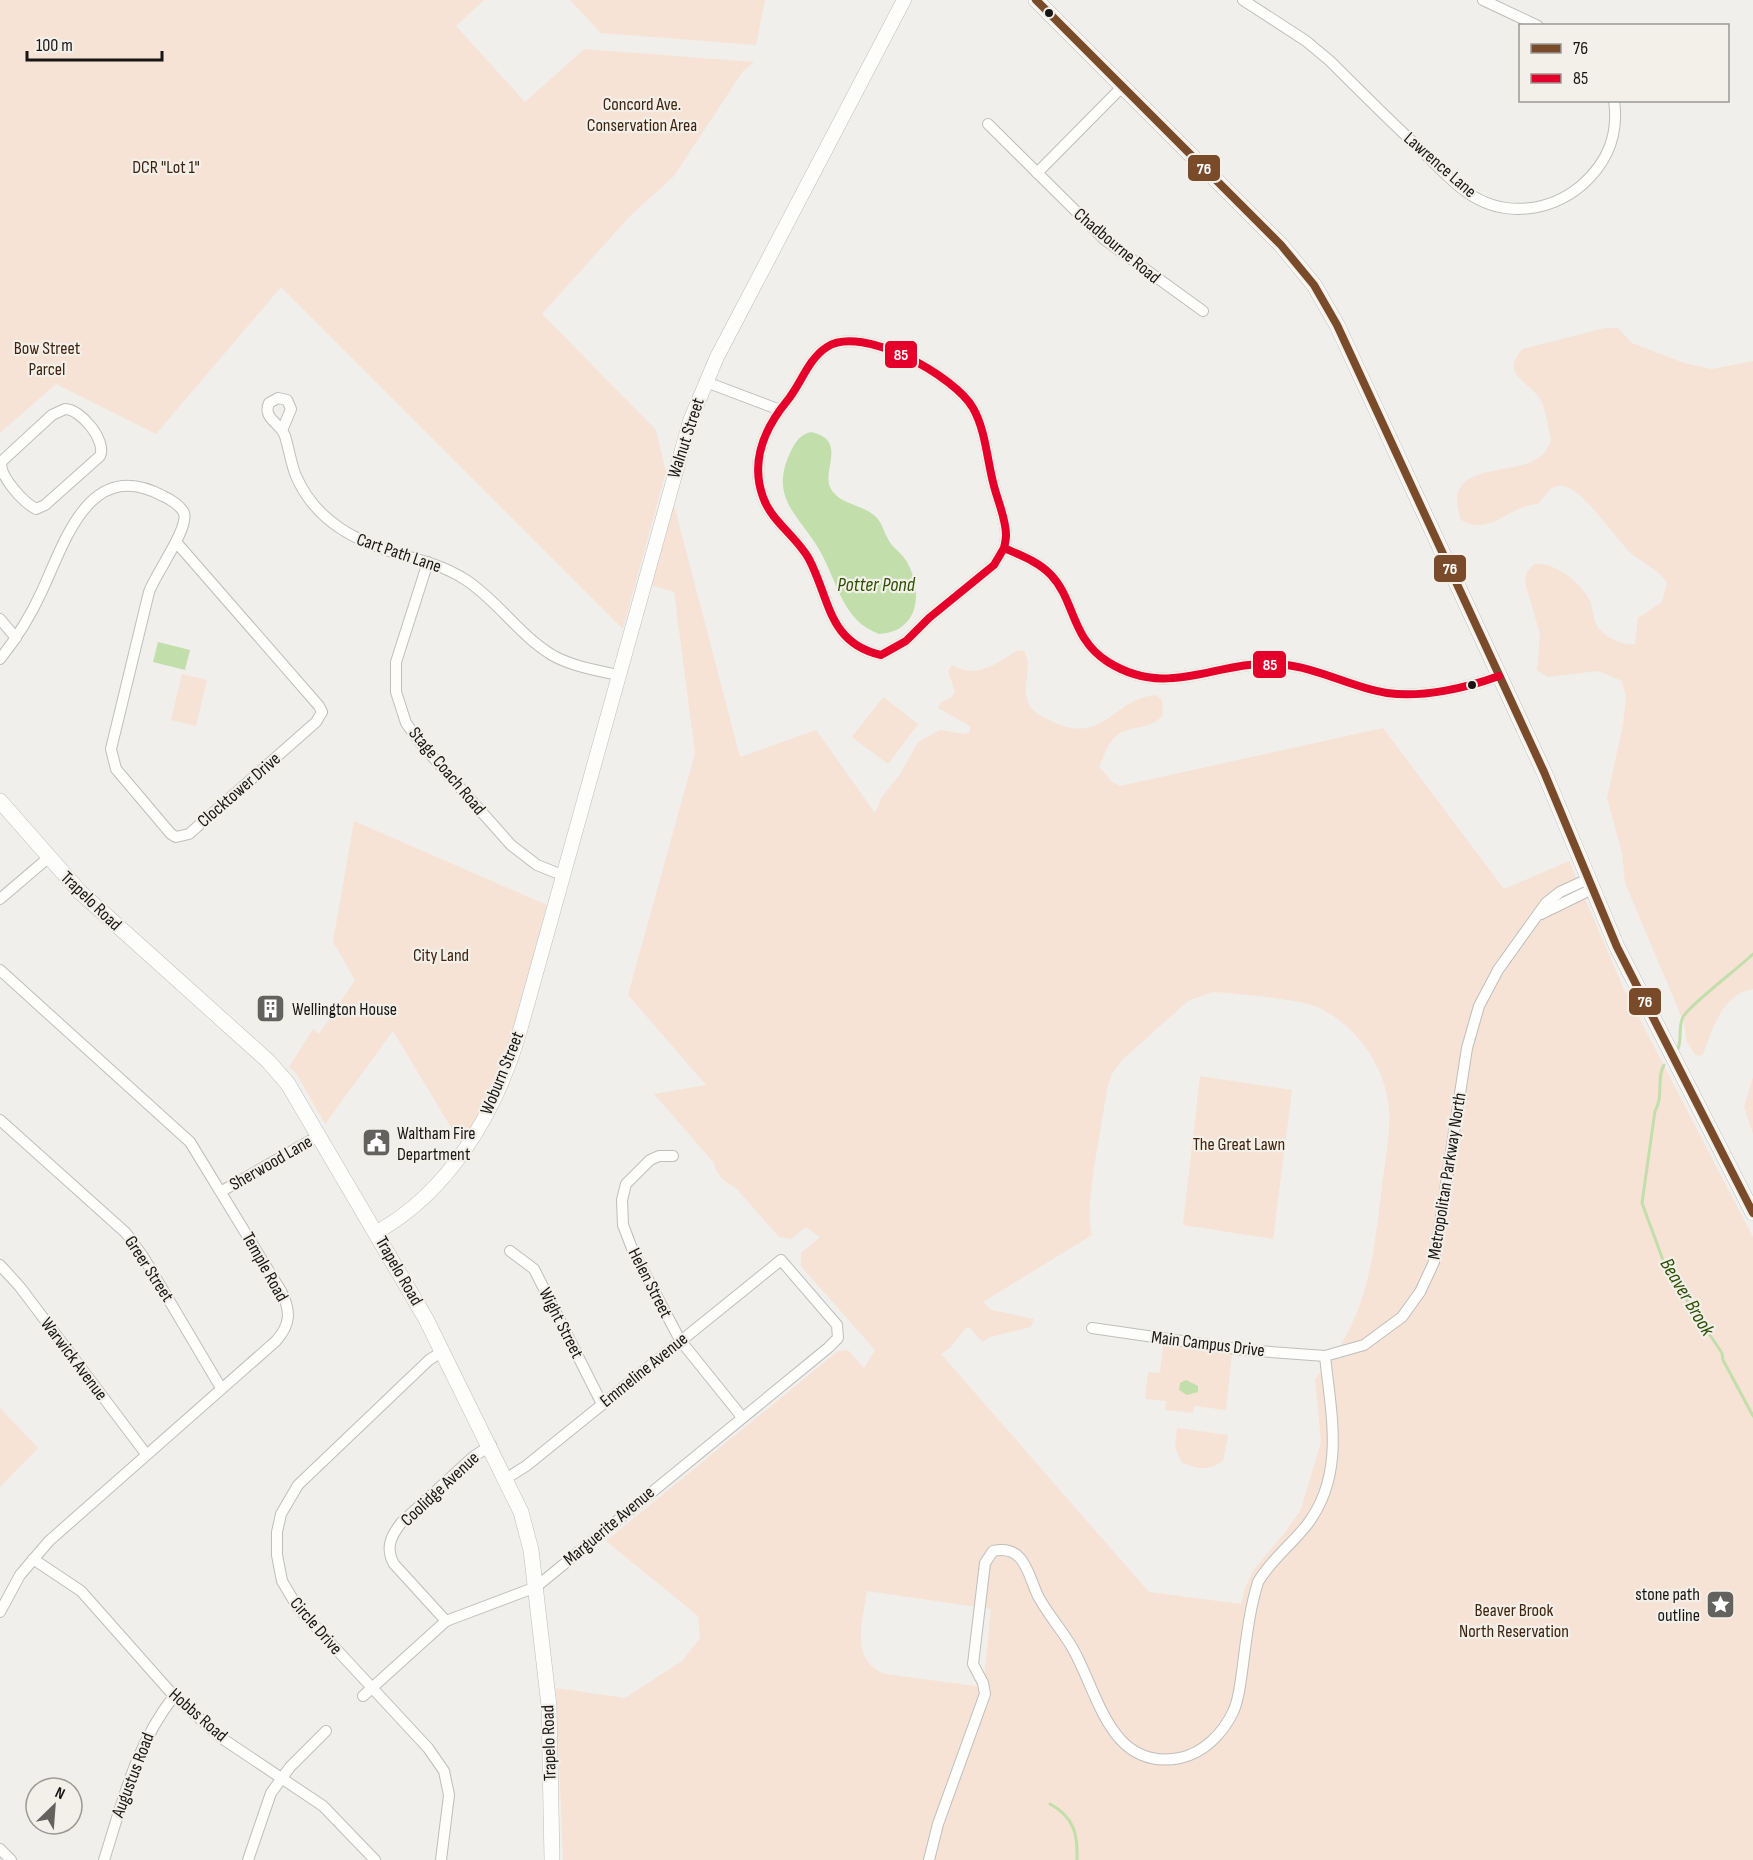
<svg xmlns="http://www.w3.org/2000/svg" width="1753" height="1860" font-family="'Sofia Sans Condensed',sans-serif">
<rect width="100%" height="100%" fill="#f0efeb"/>
<g fill="#f7e3d5" fill-rule="evenodd">
<path d="M0,0H484L456,26L525,102L584,49L754,62L743,71L674,176L629,217L542,314L656,430L666,472L623,629L281,287L156,434L56,384L0,433Z"/>
<path d="M570,0H765L756,45L601,33Z"/>
<path d="M1605,328H1618L1632,343L1684,363L1712,369L1753,361V989C1722,994 1713,1028 1703,1054L1700,1056L1695,1055L1687,1042L1684,1023L1625,883L1622,853L1607,798L1623,724L1626,697L1622,681L1598,671L1547,677L1537,670L1540,634L1525,582L1527,572L1534,564C1554,561 1582,583 1590,601C1593,608 1593,617 1596,624C1601,635 1623,647 1635,644L1638,618L1662,602L1667,583C1658,569 1644,564 1632,554C1614,538 1584,489 1563,486C1550,484 1546,496 1538,504C1506,506 1492,537 1461,520C1440,459 1512,478 1540,457C1545,453 1548,447 1551,441C1548,428 1547,411 1540,399C1528,380 1500,376 1522,349Z"/>
<path d="M673,501L740,757L816,730L875,813L882,797L900,774L918,742L940,730L965,734L970,732V726L938,708L941,702L951,698L955,692L948,671L952,665C977,680 997,663 1018,650L1024,651C1034,669 1020,687 1029,704C1033,713 1043,717 1051,721C1105,747 1113,698 1156,695L1162,700L1163,715C1150,731 1131,724 1116,736C1108,743 1104,756 1099,766L1111,781L1120,786L1383,728L1504,889L1569,861L1623,987L1753,1237V1860H563L556,1688L625,1698L682,1661L700,1638L698,1616L606,1541L838,1351L848,1350L864,1368L875,1350L801,1266V1253L820,1237L806,1227L791,1239L779,1237L735,1187C726,1184 715,1173 714,1163L654,1094L706,1085L628,995L695,753L674,592L651,585ZM1212,992C1233,993 1297,999 1315,1006C1355,1023 1385,1065 1389,1108C1391,1136 1384,1167 1381,1194C1375,1246 1369,1298 1342,1343C1335,1356 1324,1367 1315,1379L1321,1442L1301,1509L1284,1534L1254,1569L1245,1588L1241,1604L1149,1592L941,1354L950,1348L966,1328H970L982,1342L990,1337L1031,1327L1034,1319L992,1310L983,1302L1092,1235C1083,1211 1103,1120 1107,1089L1112,1074L1123,1059L1188,1001ZM867,1591L991,1609L983,1687L885,1674C849,1659 863,1621 867,1591Z"/>
<path d="M182,674L207,680L196,726L171,720Z"/>
<path d="M883,697L918,724L888,764L852,737Z"/>
<path d="M354,821L547,905C524,991 509,1066 461,1144L393,1031L325,1124L296,1073L289,1067L313,1029L319,1034L355,980L333,942Z"/>
<path d="M1200,1076L1292,1090L1273,1239L1183,1225Z"/>
<path d="M1753,1077V1134L1744,1107Z"/>
<path d="M1163,1345L1232,1353L1226,1410L1194,1406L1193,1413L1165,1410L1166,1401L1145,1399L1148,1372L1160,1373Z"/>
<path d="M0,1408L38,1448L0,1487Z"/>
<path d="M1177,1428L1228,1435L1223,1461C1208,1471 1199,1469 1182,1463L1175,1448Z"/>
</g>
<g fill="#c1deab">
<path d="M811,432C851,441 817,474 833,492C843,505 864,505 876,517C882,523 883,530 887,537C891,547 901,552 907,562C923,591 920,632 879,634C842,620 838,583 820,551C799,514 767,498 792,449C796,441 801,434 811,432Z"/>
<path d="M158,642L190,650L185,670L153,662Z"/>
<path d="M1186,1380L1198,1386V1392L1187,1395L1179,1390L1180,1383Z"/>
</g>
<g fill="none" stroke-linecap="round" stroke-linejoin="round">
<g stroke="#c1deab" stroke-width="3">
<path d="M1678,1049C1682,1039 1678,1026 1683,1017C1688,1006 1740,967 1753,954"/>
<path d="M1664,1065C1656,1078 1664,1096 1655,1111L1642,1203L1667,1271L1722,1353L1723,1360L1753,1416"/>
<path d="M1050,1804C1074,1817 1078,1834 1077,1860"/>
</g>
<defs>
<g id="minor">
<path d="M1243,0L1306,41L1330,61C1359,90 1388,119 1418,147C1434,162 1450,181 1468,193C1504,218 1550,212 1582,185C1608,162 1619,135 1614,100"/>
<path d="M1483,0L1538,26"/>
<path d="M988,124L1105,240L1203,311"/>
<path d="M1037,173L1122,87"/>
<path d="M706,382L780,410"/>
<path d="M65,409C81,409 107,441 100,456L45,505L36,509C23,502 0,477 1,462L52,415Z"/>
<path d="M283,428L291,409L287,400L278,398L269,403C262,419 281,423 285,436C289,449 291,464 296,476C316,522 357,542 402,555C425,561 446,567 466,580C498,601 519,635 552,655C571,666 596,670 618,675"/>
<path d="M1004,548C1005,544 1006,539 1006,535C1006,519 998,502 994,486C987,461 986,431 973,408C955,376 862,324 827,347C808,359 801,384 787,401C764,429 750,461 763,497C771,521 797,537 809,559C830,599 828,643 881,655L906,641L929,618L994,565L1004,548C1020,555 1039,562 1051,575C1075,600 1071,639 1108,662C1169,700 1215,660 1277,664C1319,667 1349,687 1387,693C1423,698 1466,688 1499,676"/>
<path d="M428,562L396,662V692L406,723L423,746L511,845L537,865L562,875"/>
<path d="M0,619L16,638"/>
<path d="M0,659C16,639 30,617 41,593C65,542 89,456 163,496C170,499 181,506 184,513C189,529 155,574 149,592L111,749L116,769L171,834L176,837L189,834L316,722L322,712L319,706L176,542"/>
<path d="M0,899L48,858"/>
<path d="M1541,914L1592,889"/>
<path d="M0,970L190,1142L281,1291C291,1311 291,1324 276,1341L49,1541L20,1575L0,1612"/>
<path d="M0,1120L126,1233L144,1258L221,1388"/>
<path d="M673,1156H659L650,1160L626,1184L622,1200L623,1225L633,1251L680,1340L742,1417"/>
<path d="M222,1191L320,1135"/>
<path d="M510,1251L534,1269L602,1404"/>
<path d="M0,1265L20,1287L146,1454"/>
<path d="M1092,1328L1244,1350L1325,1356L1364,1345L1402,1317L1420,1292L1434,1262L1467,1048L1479,1006L1498,970L1546,903L1560,892L1588,879"/>
<path d="M33,1559L81,1591L174,1696L223,1739L323,1806L375,1860"/>
<path d="M446,1621L394,1564C385,1548 391,1536 401,1523L473,1457L491,1445"/>
<path d="M363,1696L446,1621L536,1587L828,1348L838,1338L837,1325L781,1260L526,1466L507,1478"/>
<path d="M0,1849L11,1860"/>
<path d="M104,1860C123,1801 135,1746 174,1696"/>
<path d="M248,1860L271,1793L290,1767L326,1731"/>
<path d="M441,1860L449,1795L444,1771L428,1748L298,1608L282,1581L277,1555V1532L281,1514L298,1485L429,1360L443,1351"/>
<path d="M929,1860L938,1824L985,1694L983,1683L973,1664L985,1563L993,1551C1025,1544 1028,1575 1038,1596C1048,1615 1063,1631 1073,1649C1099,1695 1110,1771 1180,1758C1204,1753 1223,1733 1233,1712C1239,1700 1240,1685 1242,1672C1246,1642 1249,1611 1258,1582C1270,1561 1290,1546 1306,1526C1346,1475 1331,1415 1325,1356"/>
</g>
<path id="tertiary" d="M377,1232C450,1191 496,1112 519,1034L690,421L717,357L904,0"/>
<g id="secondary">
<path d="M1036,0L1281,245L1314,285L1337,325L1544,772L1617,947L1753,1213"/>
<path d="M0,801L80,892L268,1061L288,1084L426,1319L521,1512L531,1550L549,1706L552,1860"/>
</g>
</defs>
<use href="#minor" stroke="#bebebb" stroke-width="12"/>
<use href="#tertiary" stroke="#bebebb" stroke-width="15"/>
<use href="#secondary" stroke="#bebebb" stroke-width="16"/>
<use href="#minor" stroke="#fdfdfc" stroke-width="10"/>
<use href="#tertiary" stroke="#fdfdfc" stroke-width="14"/>
<use href="#secondary" stroke="#fdfdfc" stroke-width="15"/>
<defs>
<path id="bus-1" d="M1036,0L1281,245L1314,285L1337,325L1544,772L1617,947L1753,1213"/>
<path id="bus-2" d="M1004,548C1005,544 1006,539 1006,535C1006,519 998,502 994,486C987,461 986,431 973,408C955,376 862,324 827,347C808,359 801,384 787,401C764,429 750,461 763,497C771,521 797,537 809,559C830,599 828,643 881,655L906,641L929,618L994,565L1004,548C1020,555 1039,562 1051,575C1075,600 1071,639 1108,662C1169,700 1215,660 1277,664C1319,667 1349,687 1387,693C1423,698 1466,688 1499,676"/>
</defs>
<use href="#bus-1" stroke="#f2f0e9" stroke-width="12"/>
<use href="#bus-2" stroke="#f2f0e9" stroke-width="12"/>
<use href="#bus-1" stroke="#7a4b2a" stroke-width="8"/>
<use href="#bus-2" stroke="#e4002b" stroke-width="8"/>
</g>
<defs>
<symbol id="building-square" viewBox="-11 -11 22 22"><rect x="-9" y="-9" width="18" height="18" rx="4" fill="#63625f" stroke="#f2f0e9"/><path d="M-4-6H4V6H1V3H-1V6H-4ZM-2.5-4.3h1.7v1.8h-1.7ZM.8-4.3h1.7v1.8H.8ZM-2.5-1h1.7V.8h-1.7ZM.8-1h1.7V.8H.8Z" fill="#fff"/></symbol>
<symbol id="civic-square" viewBox="-11 -11 22 22"><rect x="-9" y="-9" width="18" height="18" rx="4" fill="#63625f" stroke="#f2f0e9"/><path d="M-.6-6.5H3V-4.5H.6V-3L4-1V1h2V6H-6V1h2V-1L-.6-3ZM-1.2 2.5V6h2.4V2.5Z" fill="#fff"/></symbol>
<symbol id="sight-square" viewBox="-11 -11 22 22"><rect x="-9" y="-9" width="18" height="18" rx="4" fill="#63625f" stroke="#f2f0e9"/><path d="M0-6L1.8-2.2L6-1.7L2.9 1.2L3.7 5.4L0 3.3L-3.7 5.4L-2.9 1.2L-6-1.7L-1.8-2.2Z" fill="#fff"/></symbol>
</defs>
<g fill-rule="evenodd">
<use href="#building-square" x="254" y="992" width="33" height="33"/>
<use href="#civic-square" x="360" y="1126" width="33" height="33"/>
<use href="#sight-square" x="1704" y="1588" width="33" height="33"/>
</g>
<g fill="#171614" stroke="#f2f0e9" stroke-width="2">
<circle cx="1049" cy="13" r="5"/>
<circle cx="1472" cy="685" r="5"/>
</g>
<g text-anchor="middle" dominant-baseline="central" stroke-width="4.5" stroke-linejoin="round" paint-order="stroke">
<g font-size="18" fill="#3f230f" stroke="#f2f0e9">
<text x="642" y="104">Concord Ave.<tspan x="642" dy="21">Conservation Area</tspan></text>
<text x="166" y="167">DCR "Lot 1"</text>
<text x="47" y="348">Bow Street<tspan x="47" dy="21">Parcel</tspan></text>
<text x="441" y="955">City Land</text>
<text x="1239" y="1144">The Great Lawn</text>
<text x="1514" y="1610">Beaver Brook<tspan x="1514" dy="21">North Reservation</tspan></text>
</g>
<g font-size="18" fill="#171614" stroke="#f2f0e9">
<text transform="translate(1440 165) rotate(41)">Lawrence Lane</text>
<text transform="translate(1117 246) rotate(40)">Chadbourne Road</text>
<text transform="translate(686 438) rotate(-72)">Walnut Street</text>
<text transform="translate(399 553) rotate(19)">Cart Path Lane</text>
<text transform="translate(447 771) rotate(50)">Stage Coach Road</text>
<text transform="translate(239 790) rotate(-41)">Clocktower Drive</text>
<text transform="translate(91 901) rotate(44)">Trapelo Road</text>
<text transform="translate(502 1073) rotate(-68)">Woburn Street</text>
<text transform="translate(271 1163) rotate(-30)">Sherwood Lane</text>
<text transform="translate(1447 1176) rotate(-81)">Metropolitan Parkway North</text>
<text transform="translate(265 1267) rotate(61)">Temple Road</text>
<text transform="translate(149 1269) rotate(57)">Greer Street</text>
<text transform="translate(399 1271) rotate(60)">Trapelo Road</text>
<text transform="translate(650 1283) rotate(63)">Helen Street</text>
<text transform="translate(561 1323) rotate(63)">Wight Street</text>
<text transform="translate(1208 1344) rotate(7)">Main Campus Drive</text>
<text transform="translate(74 1359) rotate(53)">Warwick Avenue</text>
<text transform="translate(644 1370) rotate(-39)">Emmeline Avenue</text>
<text transform="translate(440 1489) rotate(-43)">Coolidge Avenue</text>
<text transform="translate(609 1526) rotate(-40)">Marguerite Avenue</text>
<text transform="translate(316 1626) rotate(49)">Circle Drive</text>
<text transform="translate(198 1715) rotate(41)">Hobbs Road</text>
<text transform="translate(549 1743) rotate(-92)">Trapelo Road</text>
<text transform="translate(133 1775) rotate(-69)">Augustus Road</text>
</g>
<g font-size="18" fill="#171614" stroke="#f2f0e9" text-anchor="start">
<text x="292" y="1009">Wellington House</text>
<text x="397" y="1133">Waltham Fire<tspan x="397" dy="21">Department</tspan></text>
<text x="1700" y="1594" text-anchor="end">stone path<tspan x="1700" dy="21">outline</tspan></text>
</g>
<g font-size="20" font-style="italic" fill="#2d4f03" stroke="#f2f0e9">
<text x="876" y="585">Potter Pond</text>
<text transform="translate(1687 1297) rotate(59)">Beaver Brook</text>
</g>
</g>
<g stroke="#f2f0e9" stroke-width="2">
<rect x="1187" y="154" width="34" height="28" rx="6" fill="#7a4b2a"/>
<rect x="884" y="340" width="34" height="29" rx="6" fill="#e4002b"/>
<rect x="1433" y="554" width="34" height="29" rx="6" fill="#7a4b2a"/>
<rect x="1252" y="650" width="35" height="29" rx="6" fill="#e4002b"/>
<rect x="1628" y="987" width="34" height="29" rx="6" fill="#7a4b2a"/>
</g>
<g font-size="16" text-anchor="middle" font-weight="bold" fill="#fff">
<text x="1204" y="174">76</text>
<text x="901" y="360">85</text>
<text x="1450" y="574">76</text>
<text x="1270" y="670">85</text>
<text x="1645" y="1007">76</text>
</g>
<rect x="1519" y="24" width="210" height="78" fill="#f2f0e9" stroke="#9a9994" stroke-width="1.5"/>
<rect x="1531" y="44" width="30" height="9" fill="#7a4b2a" stroke="#9a9994" stroke-width="1.5"/>
<text x="1573" y="54" font-size="18" fill="#171614">76</text>
<rect x="1531" y="74" width="30" height="9" fill="#e4002b" stroke="#9a9994" stroke-width="1.5"/>
<text x="1573" y="84" font-size="18" fill="#171614">85</text>
<g transform="translate(54 1806) rotate(25)"><circle r="28" fill="#f2f0e9" stroke="#9a9994" stroke-width="1.5"/>
<path d="M0-4.5L10 22L0 15L-10 22Z" fill="#63625f"/>
<text y="-9" font-size="16" font-weight="bold" text-anchor="middle" fill="#171614">N</text>
</g>
<path d="M27 51v9h135v-9" fill="none" stroke="#171614" stroke-width="3"/>
<text x="36" y="51" font-size="18" fill="#171614" stroke="#f2f0e9" stroke-width="4.5" paint-order="stroke">100 m</text>
</svg>
